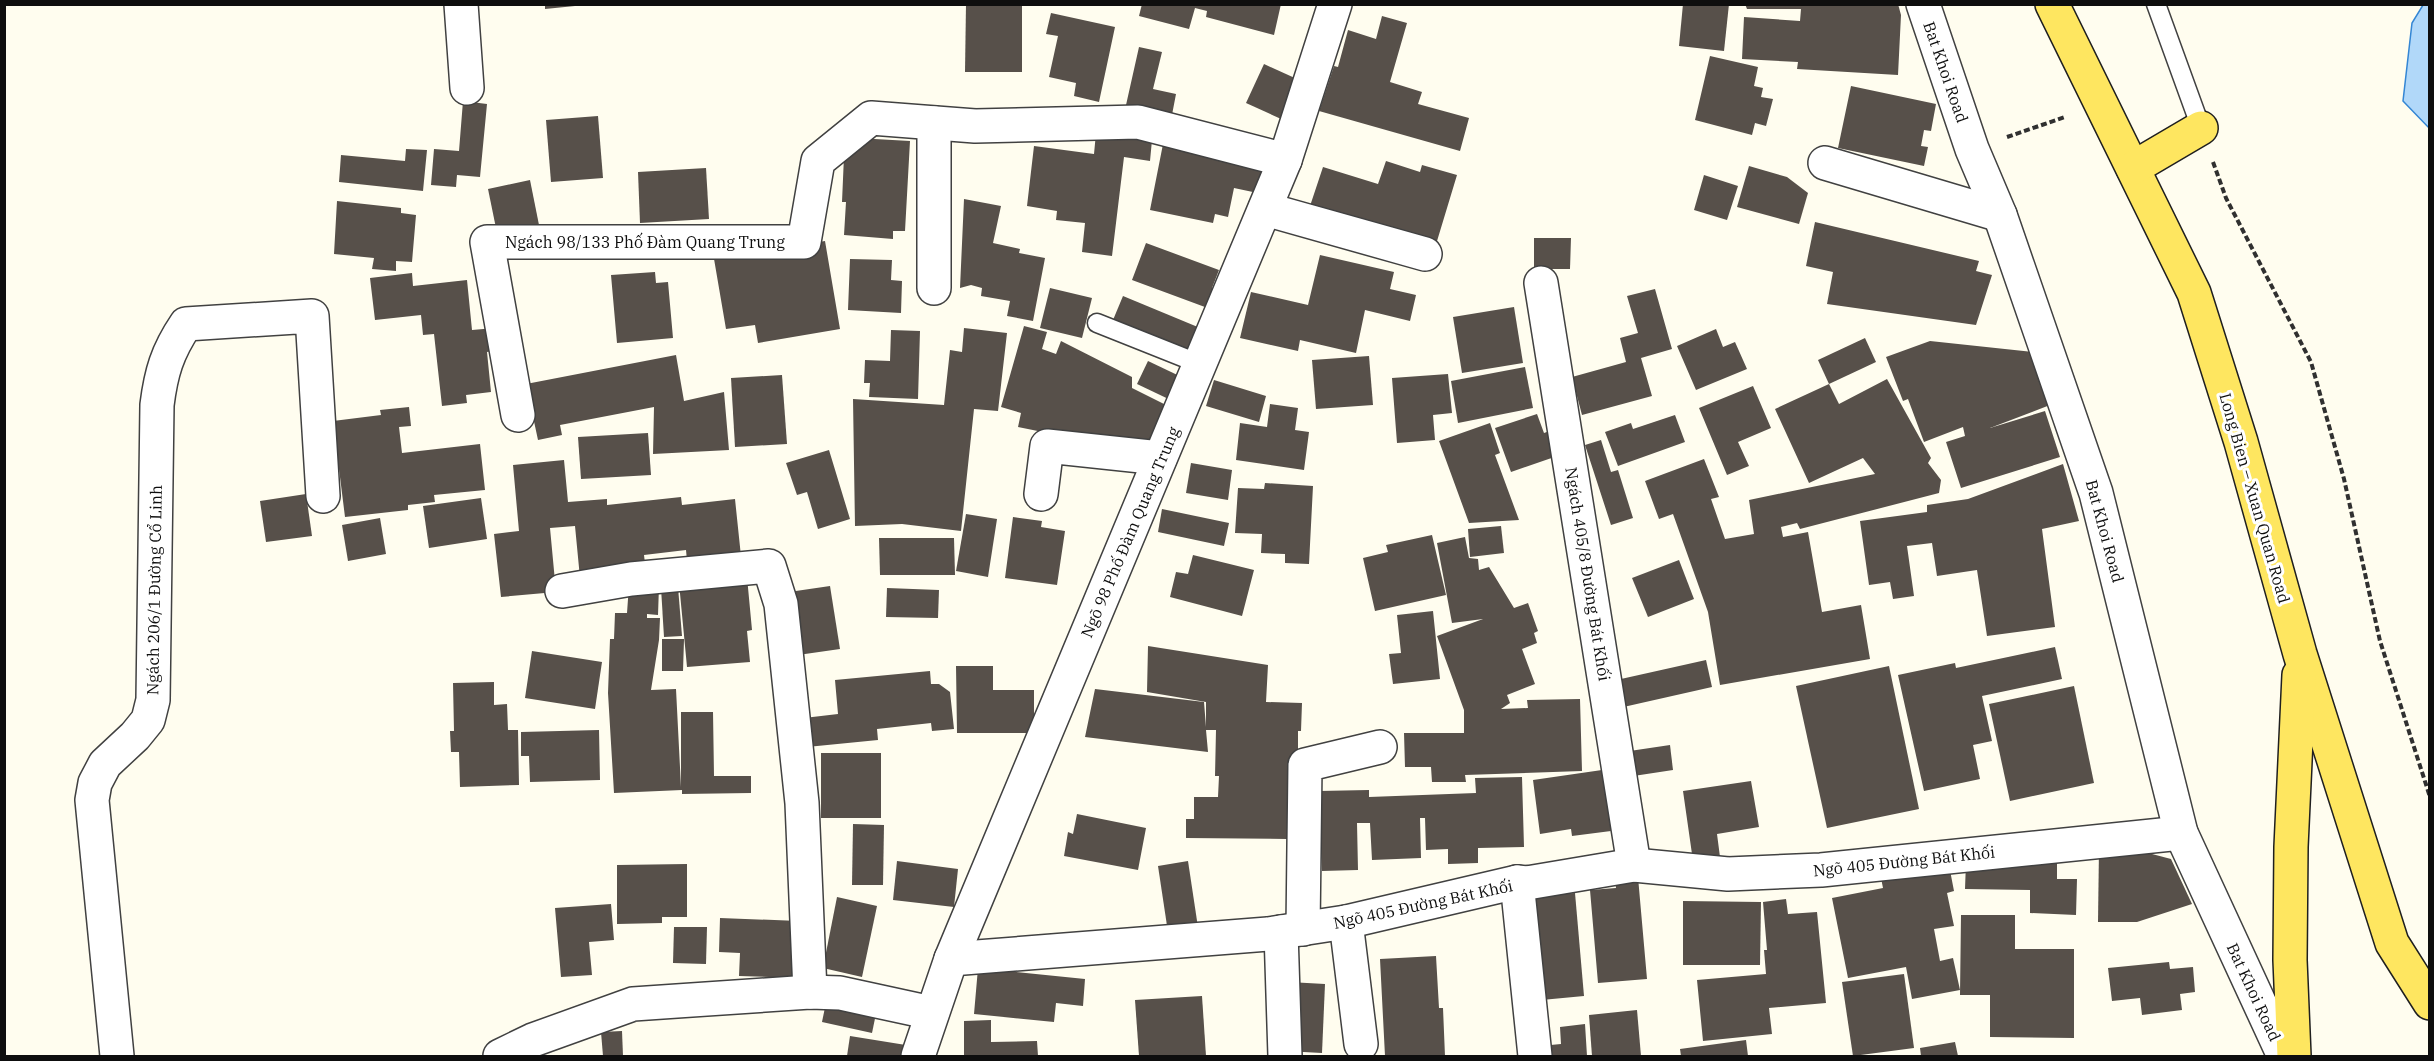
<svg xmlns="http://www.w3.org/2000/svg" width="2434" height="1061" font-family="'IBM Plex Serif',serif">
<rect width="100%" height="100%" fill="#fffdef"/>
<path fill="#b1d8f9" stroke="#3486d4" stroke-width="1.5" d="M2423,5H2429V128L2403,101L2412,23Z"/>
<g fill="#57504a">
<path d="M545,4H575V6L545,9Z"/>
<path d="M966,4H1022V72H965Z"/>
<path d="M1142,4H1281L1274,35L1206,17L1207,11L1195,8L1189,29L1139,16Z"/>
<path d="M1683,4H1729L1724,51L1679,46Z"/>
<path d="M1745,4H1898L1901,15L1898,75L1797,69L1798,62L1742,59L1744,17L1800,21L1801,9H1747Z"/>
<path d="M1051,13L1115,27L1099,102L1074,96L1076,83L1049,77L1058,36L1046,34Z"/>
<path d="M1382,16L1407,23L1390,82L1422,92L1418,104L1469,118L1460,151L1319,111L1334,66L1338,67L1348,30L1376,39Z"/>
<path d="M1139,47L1162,52L1153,89L1176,94L1171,120L1124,114Z"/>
<path d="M1710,56L1758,67L1754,86L1763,88L1761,97L1773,99L1766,126L1755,123L1752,135L1695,120Z"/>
<path d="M1264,64L1308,84L1290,123L1246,103Z"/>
<path d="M1851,86L1936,104L1931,131L1924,130L1921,146L1928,147L1924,166L1838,148Z"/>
<path d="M463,101L487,104L480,177L457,175L456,187L431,185L434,149L459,151Z"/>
<path d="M598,116L603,178L551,182L546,120Z"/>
<path d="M1096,133L1152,140L1150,161L1124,157L1112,256L1082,252L1085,223L1056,220L1057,211L1027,206L1034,146L1094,154Z"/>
<path d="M857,138L910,141L905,231H893V239L844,235L846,202H842L844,156Z"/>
<path d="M1164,139L1273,161L1267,195L1234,188L1228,217L1215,214L1213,223L1150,210Z"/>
<path d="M406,149L427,150L423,191L339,182L341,155L405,161Z"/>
<path d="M1386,161L1420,172L1422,165L1457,175L1434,251L1310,206L1323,167L1378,184Z"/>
<path d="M1749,166L1787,177L1808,193L1799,224L1737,207Z"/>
<path d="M706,168L709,219L640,223L638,172Z"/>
<path d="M1704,175L1738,186L1727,220L1694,210Z"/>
<path d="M530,180L539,225L497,233L488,189Z"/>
<path d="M964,199L1001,206L993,243L1020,249L1019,253L1045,258L1033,321L1007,316L1010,301L981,296L982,288L971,285L960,288Z"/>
<path d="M337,201L401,208V213L416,215L412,262L396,261V271L372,269L374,258L334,254Z"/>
<path d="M1815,222L1979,261L1976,271L1992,275L1976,325L1827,304L1833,272L1806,266Z"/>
<path d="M1534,238H1571L1570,269H1534Z"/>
<path d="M825,241L840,329L758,343L755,325L726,329L713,253L744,254Z"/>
<path d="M1146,243L1219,270L1212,288L1220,291L1213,310L1132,280Z"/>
<path d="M1320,255L1394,272L1390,289L1416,295L1410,321L1365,310L1356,353L1300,340L1298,351L1240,338L1251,292L1308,305Z"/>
<path d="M850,259L892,260L891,280L902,281L901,313L848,310Z"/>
<path d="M655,272L656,283L668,282L673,338L617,343L611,275Z"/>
<path d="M412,273L413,286L467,280L472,330L495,328L498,350L487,352L491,392L466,395L467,403L442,406L434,334L423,335L421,315L375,320L370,278Z"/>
<path d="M1050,288L1092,298L1082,338L1040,328Z"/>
<path d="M1655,289L1672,349L1641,358L1652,396L1582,415L1572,377L1626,362L1620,338L1638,333L1627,296Z"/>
<path d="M1123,296L1205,330L1194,354L1113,320Z"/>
<path d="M1514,307L1523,363L1462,373L1453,317Z"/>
<path d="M1024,326L1047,332L1042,349L1056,354L1061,341L1132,377V388L1166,405L1159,453L1110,435L1107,445L1018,427L1021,413L1001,407Z"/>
<path d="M964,328L1007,333L998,411L974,409L961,531L902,524L855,526L853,399L944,405L950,350L962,352Z"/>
<path d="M1716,329L1723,347L1735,342L1747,369L1696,390L1677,346Z"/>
<path d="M891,330L920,331L918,399L869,397L870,383H864L865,360L890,361Z"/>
<path d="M1865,338L1876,362L1829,384L1818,360Z"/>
<path d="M1930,341L2033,352L2050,405L1990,428L2045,411L2060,457L1961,488L1946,442L1965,436L1963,427L1924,442L1908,399L1903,401L1886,357Z"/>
<path d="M676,355L684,401L724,392L729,450L653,454L654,407L560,425L562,435L538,440L526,384Z"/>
<path d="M1369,356L1373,405L1316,409L1312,360Z"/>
<path d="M1148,361L1190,381L1179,404L1137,384Z"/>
<path d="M1525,367L1533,408L1458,423L1451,381Z"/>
<path d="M1448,374L1452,413L1433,415L1435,440L1397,443L1392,378Z"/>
<path d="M782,375L787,444L735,447L731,378Z"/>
<path d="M1887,379L1931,458L1928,463L1941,480L1939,493L1800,529L1797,523L1781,527L1783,537L1808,532L1822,612L1861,605L1870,659L1720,685L1708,612L1673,514L1659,519L1645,481L1704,459L1719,497L1711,499L1725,539L1754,534L1749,500L1875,474L1863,458L1809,483L1775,409L1829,384L1839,404Z"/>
<path d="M1214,380L1266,396L1259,422L1206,406Z"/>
<path d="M1753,386L1771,428L1738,442L1749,466L1727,475L1699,408Z"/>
<path d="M1270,404L1298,408L1295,430L1309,432L1304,470L1236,460L1240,423L1267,427Z"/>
<path d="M409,407L411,426L399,427L402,453L480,444L485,490L434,495L435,502L408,505V510L345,517L333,421L381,415L380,410Z"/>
<path d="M1537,414L1544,433L1558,428L1566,453L1511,472L1495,428Z"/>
<path d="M1675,415L1685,442L1618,466L1605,432L1631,423L1633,429Z"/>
<path d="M1490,423L1500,453L1495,455L1519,520L1469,523L1439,441Z"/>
<path d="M648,433L651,475L581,479L578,437Z"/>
<path d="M1601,440L1611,472L1618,470L1633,518L1611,525L1585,445Z"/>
<path d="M829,450L850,519L818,529L807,492L797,495L786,463Z"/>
<path d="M564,460L568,502L607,499V505L681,497L682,505L735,499L742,566L688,571L686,550L644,555L646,572L580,578L575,526L550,528L556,592L501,597L494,534L519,531L513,465Z"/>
<path d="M1191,463L1232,470L1228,500L1186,493Z"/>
<path d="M2063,464L2079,521L2042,529L2055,627L1987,636L1977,570L1937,576L1932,543L1907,546L1914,596L1893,599L1890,582L1869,585L1860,521L1927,512V505L1968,499Z"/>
<path d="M1265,483L1313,486L1309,564L1285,563V554L1261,553L1262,534L1235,533L1238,488L1264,489Z"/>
<path d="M306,494L312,536L266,542L260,501Z"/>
<path d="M481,498L487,539L429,548L423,506Z"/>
<path d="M1162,509L1229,523L1224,546L1158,532Z"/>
<path d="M966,514L997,519L988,577L956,571Z"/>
<path d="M1013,517L1042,521L1041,527L1065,531L1057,585L1005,578Z"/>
<path d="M380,518L386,554L348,561L342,525Z"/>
<path d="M1501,526L1504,553L1470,557L1468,529Z"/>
<path d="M1432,535L1446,595L1375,611L1363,558L1388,552L1386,545Z"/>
<path d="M1465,537L1469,558L1478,559L1479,570L1489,567L1514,608L1528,603L1538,631L1534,633L1537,643L1522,649L1535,684L1507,695L1510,703L1501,709L1528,708L1527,700L1580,699L1582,771L1465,775L1466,782H1432L1431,767H1405L1404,733H1464V710L1437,636L1483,619L1452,623L1437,543Z"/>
<path d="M879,538H954L955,575H880Z"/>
<path d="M1193,555L1254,570L1242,616L1170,597L1176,572L1188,574Z"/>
<path d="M1679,560L1694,599L1648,617L1632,578Z"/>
<path d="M747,577L752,630L747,631L750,662L687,667L679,583Z"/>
<path d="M629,585L659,586L658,615L647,614V618H660L659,640L651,690L676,689L681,787V712H713L714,776H751V793L682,794V790L614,793L608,693L610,639H614L615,613H627Z"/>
<path d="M830,586L840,649L798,655L789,592Z"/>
<path d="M678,587L682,636L664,637L661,588Z"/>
<path d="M887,588L939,590L938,618L886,617Z"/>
<path d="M1433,611L1440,679L1393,684L1389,654L1401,653L1397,615Z"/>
<path d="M662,639H684L683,671H662Z"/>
<path d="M1148,646L1268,665L1266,702L1302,703L1301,731H1298V811H1287V839L1186,838V819H1194V797H1218L1219,776H1215L1216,730H1206L1208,752L1085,737L1095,689L1204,702L1206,727V702L1147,692Z"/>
<path d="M2055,647L2062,679L1982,696L1992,741L1973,745L1980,779L1924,791L1898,675L1955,663L1956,668Z"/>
<path d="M532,651L602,662L595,709L525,698Z"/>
<path d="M1706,660L1712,687L1619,708L1612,681Z"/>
<path d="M956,666H993V690H1034V733H957Z"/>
<path d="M1889,666L1919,809L1827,828L1796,686Z"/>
<path d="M930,671L931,684H939L950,692L954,729L932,731L931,723L877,729L878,740L807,747L804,718L838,714L835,680Z"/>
<path d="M494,682V705L507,704L508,730H518L519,785L460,787L459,752H451L450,731H454L453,683Z"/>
<path d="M2074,686L2094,783L2010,801L1989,704Z"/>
<path d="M599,730L600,780L530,782L529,756H521V732Z"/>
<path d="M1670,745L1673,770L1627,777L1623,752Z"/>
<rect x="821" y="753" width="60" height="65"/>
<path d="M1602,770L1611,831L1572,836L1571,829L1540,834L1533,780Z"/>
<path d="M1522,777L1524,847L1478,848V863L1448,864V849L1426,850L1425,818H1420L1421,858L1372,860L1370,823H1357L1358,870L1322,871L1319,791L1369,790V797L1476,793L1475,778Z"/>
<path d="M1751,781L1759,827L1717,834L1720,857L1693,861L1683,791Z"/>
<path d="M1077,814L1146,828L1138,870L1064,856L1068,832L1073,834Z"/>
<path d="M853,824L884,825L883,885H852Z"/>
<path d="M2114,844L2171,859L2192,904L2137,922H2098L2099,848Z"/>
<path d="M2057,857V879H2077L2076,915L2030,913V890L1965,889L1966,862Z"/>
<path d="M1948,860L1954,891L1947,893L1954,926L1934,929L1940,961L1953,958L1960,990L1912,999L1906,967L1848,978L1832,898L1883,888L1880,873Z"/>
<path d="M897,861L958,869L954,907L893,900Z"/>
<path d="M1188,861L1199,934L1169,939L1158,866Z"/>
<path d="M687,864V917H662V923L617,924V865Z"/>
<path d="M1638,877L1647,979L1598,983L1590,890L1616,888L1615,879Z"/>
<path d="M1575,893L1584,996L1531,1001L1522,897Z"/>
<path d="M837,897L877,906L862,977L823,968Z"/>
<path d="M1786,899L1788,914L1817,912L1826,1003L1769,1008L1772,1034L1703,1041L1697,980L1766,974L1764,950H1767L1763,902Z"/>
<path d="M1683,901L1761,902L1760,965H1683Z"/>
<path d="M611,904L614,940L589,942L592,975L561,977L555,908Z"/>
<path d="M1961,915H2015V949H2074V1038L1990,1037V995H1960Z"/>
<path d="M720,918L799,921L797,978L739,976L740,953L719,952Z"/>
<path d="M674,927H707L706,964L673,963Z"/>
<path d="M1436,956L1439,1008H1443L1445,1056H1385L1380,959Z"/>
<path d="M2169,962L2170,969L2193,967L2195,992L2180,994L2182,1010L2142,1015L2140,998L2112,1001L2108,968Z"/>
<path d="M978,968L1085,979L1083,1006L1056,1003L1054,1022L974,1014Z"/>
<path d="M1904,974L1914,1048L1853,1056L1842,982Z"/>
<path d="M1289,982L1325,984L1322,1053L1285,1051Z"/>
<path d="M828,993L878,1004L872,1033L822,1022Z"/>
<path d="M1202,996L1206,1056H1139L1135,1000Z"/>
<path d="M1637,1010L1641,1056H1592L1589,1015Z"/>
<path d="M991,1020V1042L1037,1041L1038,1056H964V1021Z"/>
<path d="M1585,1024L1587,1056H1541L1540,1046L1561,1044L1560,1027Z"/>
<path d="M622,1031L623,1056H603L601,1032Z"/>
<path d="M850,1036L912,1046L910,1056H847Z"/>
<path d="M1746,1040L1748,1056H1681L1680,1049Z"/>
<path d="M1955,1042L1958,1056H1921L1920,1048Z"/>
</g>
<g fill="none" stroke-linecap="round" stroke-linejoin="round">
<defs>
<g id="service">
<path d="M2156,4L2201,128"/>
<path d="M1097,323L1200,364"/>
</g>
<g id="minor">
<path d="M461,4L467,88"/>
<path d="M1923,4L1972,149L2000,215L2096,493L2181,833L2284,1056"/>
<path d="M1825,163L2000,215"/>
<path d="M1265,209L1425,254"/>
<path d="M1541,283L1634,865"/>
<path d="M934,288V123"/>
<path d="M518,415L487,242H804L818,161L871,118L975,126L1138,122L1285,160"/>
<path d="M1041,494L1047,446L1160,458"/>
<path d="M562,591L631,579L769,566L781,604L802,803L810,992"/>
<path d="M1517,882L1535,1056"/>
<path d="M1346,922L1361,1044"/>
<path d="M1303,929L1305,765L1380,747"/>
<path d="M1281,932L1285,1056"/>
<path d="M951,959L1268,934L1346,922L1517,882L1527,883L1634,865L1728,874L1821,870L2181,833"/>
<path d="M117,1056L92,800L95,783L105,764L135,736L148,720L153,700L157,405C161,373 167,352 186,324L312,316L323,496"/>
<path d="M500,1056L533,1040L633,1004L810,992L840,993L932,1013"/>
<path d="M918,1056L951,959L1285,160L1335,4"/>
</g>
<g id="primary">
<path d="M2052,4L2194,293L2241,442L2300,654L2392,943L2430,1003"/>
<path d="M2133,168L2201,128"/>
<path d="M2294,1056L2290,960L2291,847L2299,675"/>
</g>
</defs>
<use href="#service" stroke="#414141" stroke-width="21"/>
<use href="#minor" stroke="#414141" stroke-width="36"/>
<use href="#primary" stroke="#1f1f1f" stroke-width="36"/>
<g stroke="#303030" stroke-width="4" stroke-dasharray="6 3" stroke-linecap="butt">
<path d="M2007,137L2065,117"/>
<path d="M2213,162L2226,198L2311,362L2344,479L2380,641L2430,797"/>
</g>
<use href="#service" stroke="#fff" stroke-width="18"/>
<use href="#minor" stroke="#fff" stroke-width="33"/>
<use href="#primary" stroke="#fee660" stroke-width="33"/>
</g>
<g text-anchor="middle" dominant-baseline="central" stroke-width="6" stroke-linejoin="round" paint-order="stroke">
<g font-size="16" fill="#0e0e0e" stroke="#fff">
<text transform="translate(1946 72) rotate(71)">Bat Khoi Road</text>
<text x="645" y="242">Ngách 98/133 Phố Đàm Quang Trung</text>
<text transform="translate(2255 498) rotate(74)">Long Bien – Xuan Quan Road</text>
<text transform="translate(2105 531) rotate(75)">Bat Khoi Road</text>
<text transform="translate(1130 532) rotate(-67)">Ngõ 98 Phố Đàm Quang Trung</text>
<text transform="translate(1588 574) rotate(81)">Ngách 405/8 Đường Bát Khối</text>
<text transform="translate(154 590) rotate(-89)">Ngách 206/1 Đường Cổ Linh</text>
<text transform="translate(1904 861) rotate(-6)">Ngõ 405 Đường Bát Khối</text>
<text transform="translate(1423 904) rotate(-12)">Ngõ 405 Đường Bát Khối</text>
<text transform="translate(2254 992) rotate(65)">Bat Khoi Road</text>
</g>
</g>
<rect width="2434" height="1061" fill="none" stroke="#0e0e0e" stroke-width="12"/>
</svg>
